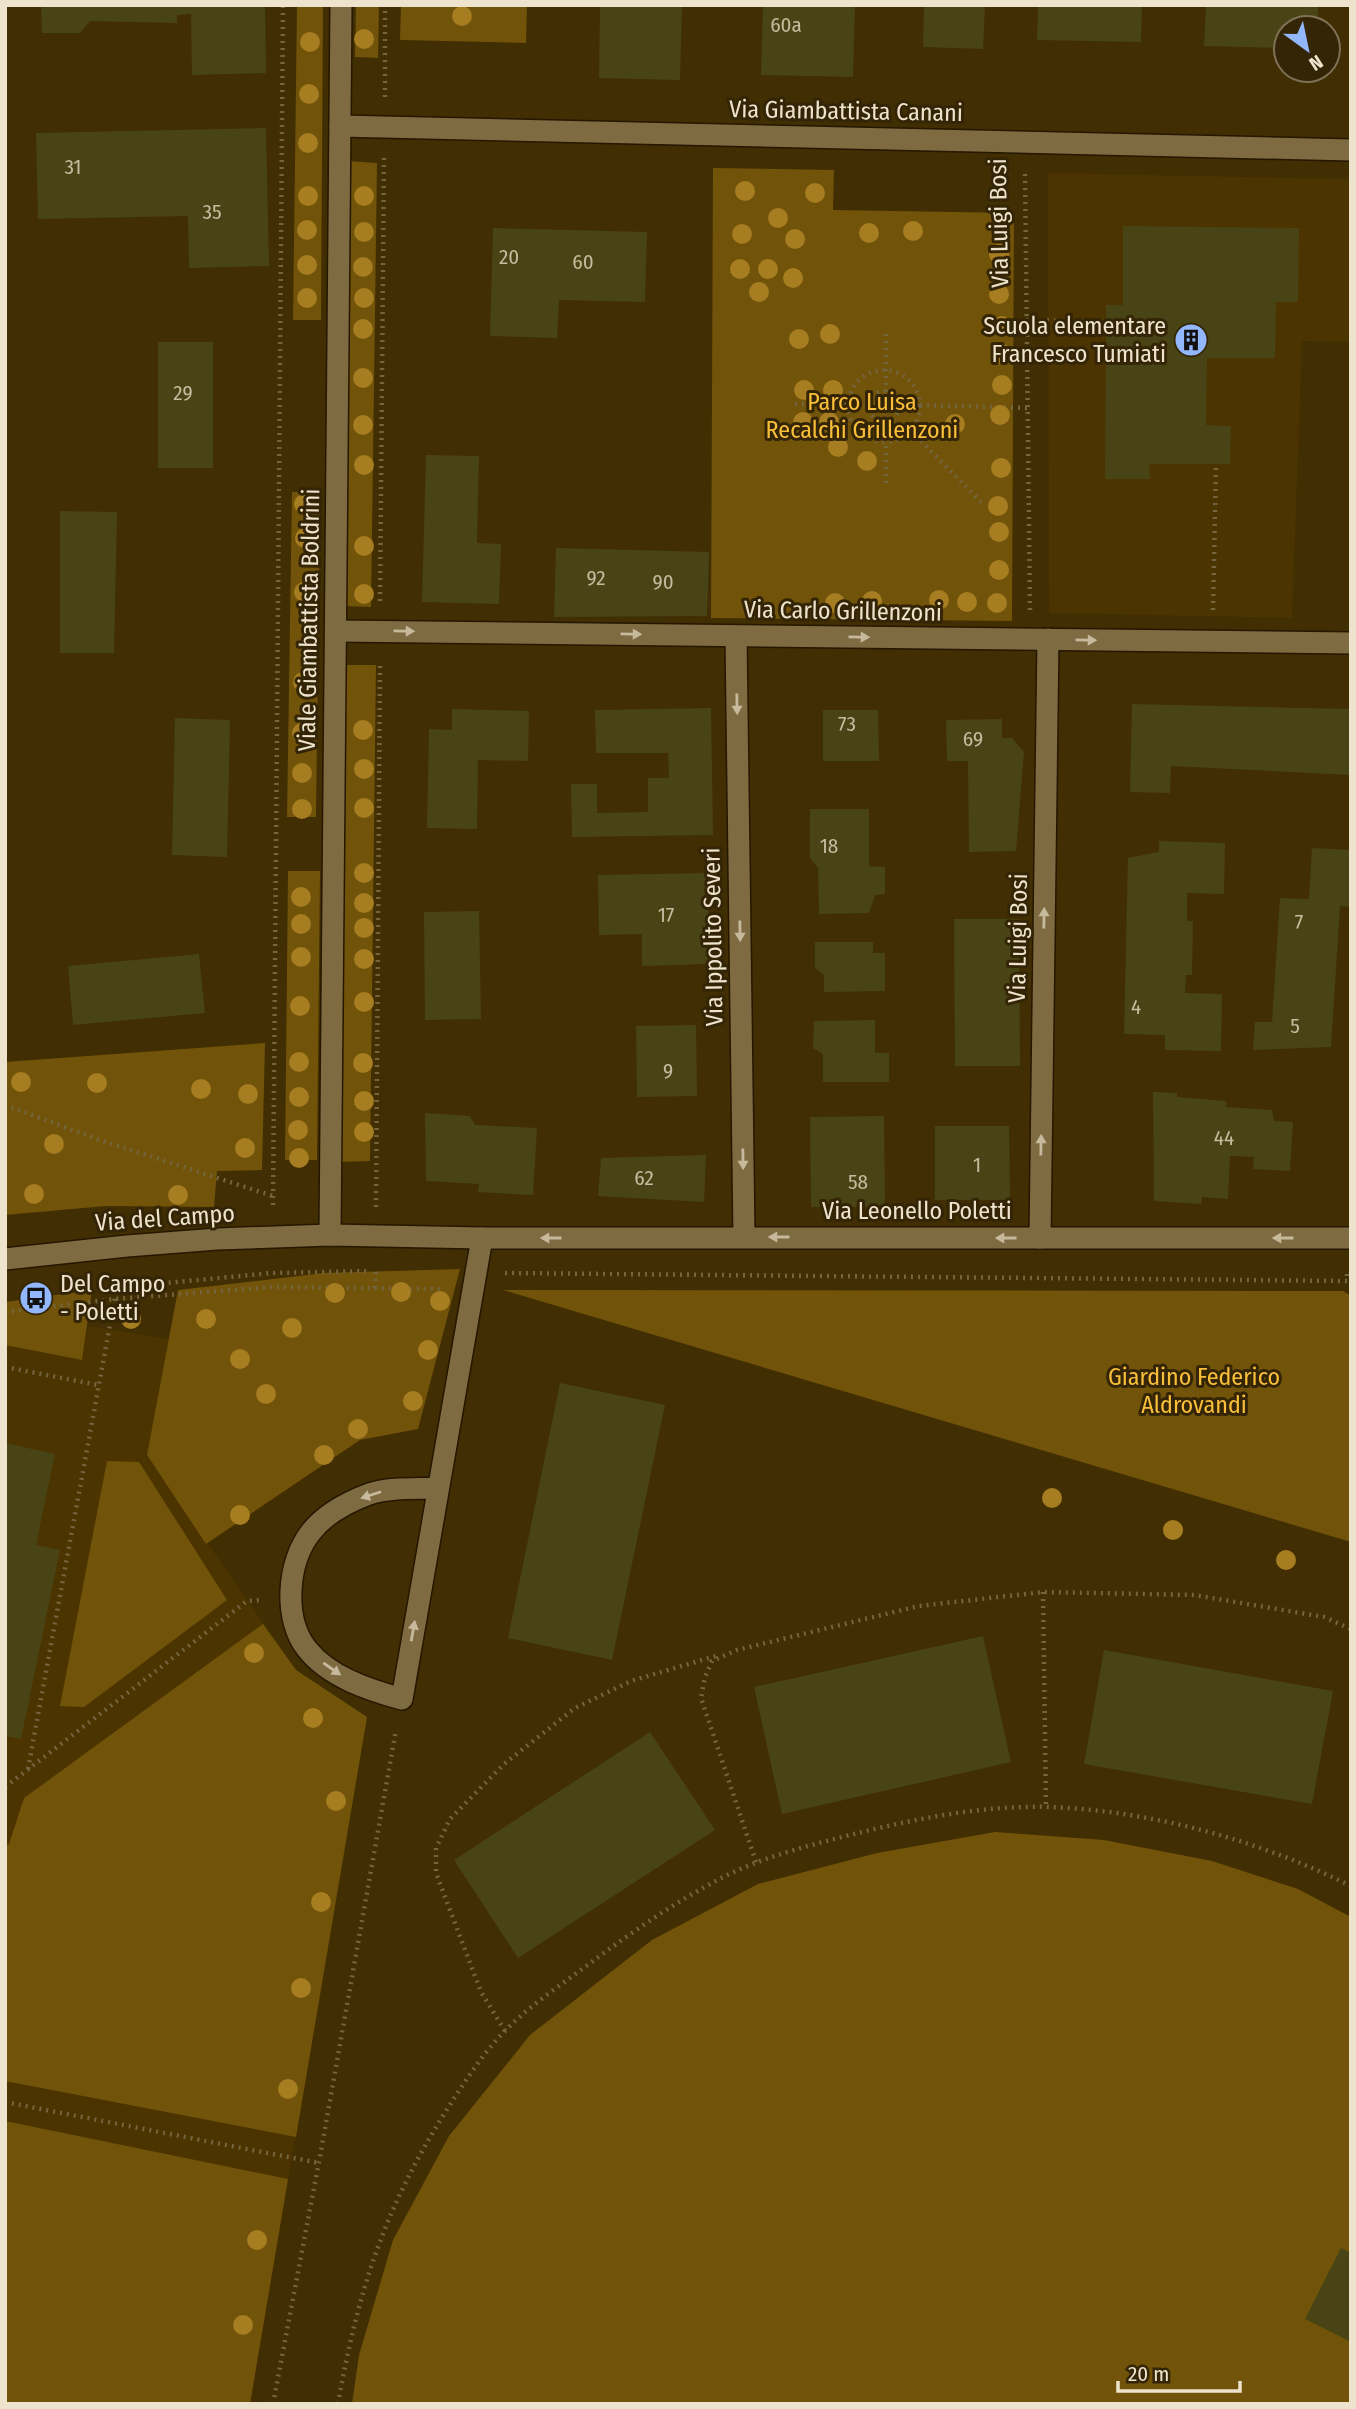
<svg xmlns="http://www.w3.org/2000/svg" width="1356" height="2409" font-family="'Fira Sans Condensed',sans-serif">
<rect width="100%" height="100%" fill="#412e02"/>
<g fill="#4b3400">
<path d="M1048,173L1351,179V342L1302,341L1292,618L1049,613Z"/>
<path d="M88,1326L169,1339L147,1456L296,1670L367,1717L252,2392L5,2348V1345L82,1360Z"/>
</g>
<g fill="#715309">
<path d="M297,5H323L321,320H293Z"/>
<path d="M356,5H379L378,58L355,57Z"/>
<path d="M401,5H527L526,43L400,40Z"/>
<path d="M347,161L377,163L371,607L344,606Z"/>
<path d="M713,168L834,170L833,210L1014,213L1012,621L711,618Z"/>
<path d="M292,492L320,493L316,817H287Z"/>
<path d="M342,665H376L370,1161L340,1162Z"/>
<path d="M288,871H320L317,1160H285Z"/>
<path d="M265,1043L262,1170L217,1171L214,1207L106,1206L5,1215V1062Z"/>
<path d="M460,1269L418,1429L360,1440L206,1544L147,1455L178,1290L324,1273Z"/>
<path d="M92,1290L82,1360L5,1345V1302Z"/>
<path d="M503,1290L1343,1291L1351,1296V1542Z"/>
<path d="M107,1461L139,1462L227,1600L84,1707L60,1706Z"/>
<path d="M263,1624L296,1670L367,1717L296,2137L5,2081V1846L9,1844L24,1798Z"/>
<path d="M995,1832L1104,1840L1212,1861L1298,1889L1351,1917V2404H352L359,2355L393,2240L449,2136L530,2035L652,1940L758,1884L877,1853Z"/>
<path d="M5,2121L288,2179L250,2404H5Z"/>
</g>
<g fill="#494415">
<path d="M41,5H265L266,73L192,75L191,14L177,15V23L90,21L80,33H42Z"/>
<path d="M600,5H682L680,80L599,78Z"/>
<path d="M763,5H855L853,77L761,75Z"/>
<path d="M924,5H985L983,49L923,47Z"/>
<path d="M1038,5H1142L1141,42L1037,40Z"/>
<path d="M1206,5H1318V28H1286V48L1204,46Z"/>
<path d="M266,128L269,266L189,268L188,216L38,219L36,133Z"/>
<path d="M1123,226L1299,228L1298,302H1276L1275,358H1207L1206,425L1231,426L1230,464H1149L1150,479H1105L1106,305H1123Z"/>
<path d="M493,228L647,232L645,302L559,300L557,338L490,336Z"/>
<rect x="158" y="342" width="55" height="126"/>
<path d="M426,455L479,456L477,543L501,544L499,604L422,602Z"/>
<path d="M60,511L117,512L114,653H60Z"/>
<path d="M556,548L709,552L707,616L554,617Z"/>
<path d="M1132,704L1351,709V775L1171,766L1170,793L1130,792Z"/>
<path d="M711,708L713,835L572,837L571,784H597V813L648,812V778H669L668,753H596L595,710Z"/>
<path d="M452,709L529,711L528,761L478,760L477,829L427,828L429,729L452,730Z"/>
<path d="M823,710H878L879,761H823Z"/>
<path d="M175,718L230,720L227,857L172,855Z"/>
<path d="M1002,719V738H1012L1024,752L1016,851L969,852L968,761H947L946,720Z"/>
<path d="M810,809H869V866L885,867V894L875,895L869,913L819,914L818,868L810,858Z"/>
<path d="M1159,841L1225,843L1224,894L1187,893V921H1193L1192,975H1186L1185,993L1222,994L1221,1051L1165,1050V1035L1124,1034L1128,858L1159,852Z"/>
<path d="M1312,848L1351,850V907L1340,906L1331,1047L1253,1050L1255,1022H1272L1280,898L1309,899Z"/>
<path d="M708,873L709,964L642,966V934L599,935L598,875Z"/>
<path d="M479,911L481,1019L425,1020L424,912Z"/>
<path d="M954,919H1019L1020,1066H955Z"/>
<path d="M815,942H873V953H885V991L824,992V975L815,968Z"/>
<path d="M199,954L205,1013L73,1025L68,966Z"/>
<path d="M875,1020V1053H889V1082H823V1054L813,1048L814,1021Z"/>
<path d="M696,1025L697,1096L637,1097L636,1026Z"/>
<path d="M1153,1092L1177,1093V1097L1226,1101V1107L1272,1110L1274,1121L1293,1122L1290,1171L1253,1169L1254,1157L1230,1156L1228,1199L1202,1197L1201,1204L1154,1201Z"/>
<path d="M425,1113L470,1116L475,1125L537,1128L533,1195L478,1192L479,1184L426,1181Z"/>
<path d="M884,1116L885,1207H811L810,1117Z"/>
<path d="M935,1126H1009L1010,1200H935Z"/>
<path d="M706,1155L704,1202L598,1196L601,1158Z"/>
<path d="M560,1383L665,1405L612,1660L508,1638Z"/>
<path d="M5,1443L55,1454L36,1545L60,1550L21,1739L5,1736Z"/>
<path d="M983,1636L1011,1762L782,1814L754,1687Z"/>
<path d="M1104,1650L1333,1691L1312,1804L1084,1764Z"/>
<path d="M650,1732L715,1830L518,1958L454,1860Z"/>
<path d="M1341,2248L1351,2253V2342L1305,2319Z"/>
</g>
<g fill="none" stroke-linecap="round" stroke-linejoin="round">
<defs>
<g id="minor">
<path d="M340,126L1351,150"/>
<path d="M336,631L1351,643"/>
<path d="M736,636L744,1237"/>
<path d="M330,1235L341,5"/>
<path d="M1040,1238L1048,639"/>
<path d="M5,1259L127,1246L217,1239L330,1235L482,1238H1351"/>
<path d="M438,1488C415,1489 391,1487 369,1494C348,1502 324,1515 311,1532C287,1562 283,1619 307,1649C329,1677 369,1690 402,1699L482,1238"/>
</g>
</defs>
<use href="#minor" stroke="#251700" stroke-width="24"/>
<g stroke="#75653f" stroke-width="4.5" stroke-dasharray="2 5" stroke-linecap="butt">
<path d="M385,97V5"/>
<path d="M1025,174L1030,610"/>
<path d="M1026,320L1106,322"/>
<circle cx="884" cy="406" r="36"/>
<circle cx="884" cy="406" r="15"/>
<path d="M795,404H848"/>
<path d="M920,405L1027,408"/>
<path d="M911,431L984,505"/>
<path d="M886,483V332"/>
<path d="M380,601L384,158"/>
<path d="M1213,610L1216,464"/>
<path d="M5,1105L97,1139L273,1196"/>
<path d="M273,1205L283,5"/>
<path d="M376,1207L380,662"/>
<path d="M505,1273L1347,1281V1270"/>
<path d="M375,1288L376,1268"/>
<path d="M92,1290L272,1273L371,1271"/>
<path d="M5,1312L115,1299L273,1287L441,1289"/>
<path d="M5,1367L98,1385"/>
<path d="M1043,1592L1046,1807"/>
<path d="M28,1769L117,1287"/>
<path d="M5,1787L247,1601L262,1600"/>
<path d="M756,1862L701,1698L705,1677L712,1661L737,1650L919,1606L1043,1592L1194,1595L1324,1617L1351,1629"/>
<path d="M505,2031L481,1992L436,1873V1848L450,1819L504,1764L575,1708L631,1681L719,1655"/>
<path d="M5,2102L319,2163"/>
<path d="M273,2404L321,2151L396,1730"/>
<path d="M338,2404C358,2291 384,2209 446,2111C464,2083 482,2054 505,2031C530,2005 561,1985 589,1964C628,1935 669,1906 712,1883C755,1859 803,1847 850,1835C914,1819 983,1805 1049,1807C1153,1811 1258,1840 1351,1886"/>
</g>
<use href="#minor" stroke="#7f6b42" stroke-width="21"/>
</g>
<g fill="#a67d21">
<circle cx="462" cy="16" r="10"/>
<circle cx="364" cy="39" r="10"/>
<circle cx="310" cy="42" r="10"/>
<circle cx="309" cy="94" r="10"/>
<circle cx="308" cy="143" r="10"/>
<circle cx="745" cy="191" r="10"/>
<circle cx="815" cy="193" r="10"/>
<circle cx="308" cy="196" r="10"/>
<circle cx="364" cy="196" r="10"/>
<circle cx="778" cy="218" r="10"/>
<circle cx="307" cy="230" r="10"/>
<circle cx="913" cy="231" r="10"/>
<circle cx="364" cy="232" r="10"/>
<circle cx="869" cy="233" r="10"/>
<circle cx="742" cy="234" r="10"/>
<circle cx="795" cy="239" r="10"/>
<circle cx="999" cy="254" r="10"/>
<circle cx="307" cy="265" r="10"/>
<circle cx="363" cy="267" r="10"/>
<circle cx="740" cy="269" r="10"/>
<circle cx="768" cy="269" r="10"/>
<circle cx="793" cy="278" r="10"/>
<circle cx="759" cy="292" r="10"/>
<circle cx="999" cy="294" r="10"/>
<circle cx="307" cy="298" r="10"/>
<circle cx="364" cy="298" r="10"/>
<circle cx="1002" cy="326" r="10"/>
<circle cx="363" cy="329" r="10"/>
<circle cx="830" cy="334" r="10"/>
<circle cx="799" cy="339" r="10"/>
<circle cx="1002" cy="354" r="10"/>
<circle cx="363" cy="378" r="10"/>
<circle cx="1002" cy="385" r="10"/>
<circle cx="804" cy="390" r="10"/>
<circle cx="833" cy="390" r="10"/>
<circle cx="1000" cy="415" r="10"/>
<circle cx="803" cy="422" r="10"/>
<circle cx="829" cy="422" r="10"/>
<circle cx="955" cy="424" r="10"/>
<circle cx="363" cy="425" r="10"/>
<circle cx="838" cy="447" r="10"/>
<circle cx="867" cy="461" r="10"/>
<circle cx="364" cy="465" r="10"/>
<circle cx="1001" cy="468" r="10"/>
<circle cx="304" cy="504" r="10"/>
<circle cx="998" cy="506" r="10"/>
<circle cx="999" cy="532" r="10"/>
<circle cx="305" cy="538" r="10"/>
<circle cx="364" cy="546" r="10"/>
<circle cx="999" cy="570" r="10"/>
<circle cx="304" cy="592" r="10"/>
<circle cx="364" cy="594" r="10"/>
<circle cx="939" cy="600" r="10"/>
<circle cx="872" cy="601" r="10"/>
<circle cx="967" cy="602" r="10"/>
<circle cx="835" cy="603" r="10"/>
<circle cx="997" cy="603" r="10"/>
<circle cx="303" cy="682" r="10"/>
<circle cx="363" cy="730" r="10"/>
<circle cx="302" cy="733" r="10"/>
<circle cx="364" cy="769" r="10"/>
<circle cx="302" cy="773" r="10"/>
<circle cx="364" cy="808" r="10"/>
<circle cx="302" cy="809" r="10"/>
<circle cx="364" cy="873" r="10"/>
<circle cx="301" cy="897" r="10"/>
<circle cx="364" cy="903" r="10"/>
<circle cx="301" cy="924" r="10"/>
<circle cx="364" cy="928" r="10"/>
<circle cx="301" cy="957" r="10"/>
<circle cx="364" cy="959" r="10"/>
<circle cx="364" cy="1002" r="10"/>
<circle cx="300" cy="1006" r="10"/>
<circle cx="299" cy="1062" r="10"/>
<circle cx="363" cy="1063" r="10"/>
<circle cx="21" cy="1082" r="10"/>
<circle cx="97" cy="1083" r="10"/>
<circle cx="201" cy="1089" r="10"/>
<circle cx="248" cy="1094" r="10"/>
<circle cx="299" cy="1097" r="10"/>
<circle cx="364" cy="1101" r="10"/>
<circle cx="298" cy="1130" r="10"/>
<circle cx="364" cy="1132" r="10"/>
<circle cx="54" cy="1144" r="10"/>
<circle cx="245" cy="1148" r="10"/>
<circle cx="299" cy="1158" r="10"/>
<circle cx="34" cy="1194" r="10"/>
<circle cx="178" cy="1195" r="10"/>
<circle cx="401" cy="1292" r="10"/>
<circle cx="335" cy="1293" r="10"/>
<circle cx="440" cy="1301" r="10"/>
<circle cx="131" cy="1319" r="10"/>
<circle cx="206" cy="1319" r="10"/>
<circle cx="292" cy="1328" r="10"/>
<circle cx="428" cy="1350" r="10"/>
<circle cx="240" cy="1359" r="10"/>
<circle cx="266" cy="1394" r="10"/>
<circle cx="413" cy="1401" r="10"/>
<circle cx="358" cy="1429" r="10"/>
<circle cx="324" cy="1455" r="10"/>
<circle cx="1052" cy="1498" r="10"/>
<circle cx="240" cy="1515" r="10"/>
<circle cx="1173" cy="1530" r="10"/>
<circle cx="1286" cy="1560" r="10"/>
<circle cx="254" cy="1653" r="10"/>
<circle cx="313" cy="1718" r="10"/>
<circle cx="336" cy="1801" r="10"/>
<circle cx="321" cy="1902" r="10"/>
<circle cx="301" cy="1988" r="10"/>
<circle cx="288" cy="2089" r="10"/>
<circle cx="257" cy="2240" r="10"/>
<circle cx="243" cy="2325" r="10"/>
</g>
<defs><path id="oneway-solid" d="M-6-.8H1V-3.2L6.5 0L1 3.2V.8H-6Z" transform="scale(1.75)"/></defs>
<g fill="#c7b99c">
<use href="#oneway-solid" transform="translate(404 631) rotate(1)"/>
<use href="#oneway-solid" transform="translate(631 634) rotate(1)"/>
<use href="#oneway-solid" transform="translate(859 637) rotate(1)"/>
<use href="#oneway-solid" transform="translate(1086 640) rotate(1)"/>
<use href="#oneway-solid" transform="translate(737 704) rotate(89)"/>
<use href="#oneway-solid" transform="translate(1044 918) rotate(-89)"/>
<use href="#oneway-solid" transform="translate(740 931) rotate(89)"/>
<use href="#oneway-solid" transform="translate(1041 1145) rotate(-89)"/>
<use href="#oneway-solid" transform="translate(743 1159) rotate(89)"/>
<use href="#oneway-solid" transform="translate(779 1237) rotate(-180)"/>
<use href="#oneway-solid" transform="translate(551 1238) rotate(180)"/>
<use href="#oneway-solid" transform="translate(1006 1238) rotate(-180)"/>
<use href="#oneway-solid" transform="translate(1283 1238) rotate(180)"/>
<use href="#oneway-solid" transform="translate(371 1495) rotate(162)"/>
<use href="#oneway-solid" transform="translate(413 1631) rotate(-80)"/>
<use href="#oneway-solid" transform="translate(332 1669) rotate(35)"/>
</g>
<defs>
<symbol id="building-disc" viewBox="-11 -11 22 22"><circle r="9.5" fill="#93b7fd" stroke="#342506"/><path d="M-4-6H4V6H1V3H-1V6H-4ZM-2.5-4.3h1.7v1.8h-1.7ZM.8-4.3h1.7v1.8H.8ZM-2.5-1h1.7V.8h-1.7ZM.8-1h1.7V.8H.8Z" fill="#111"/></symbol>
<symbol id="bus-disc" viewBox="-11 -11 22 22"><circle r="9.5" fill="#93b7fd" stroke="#342506"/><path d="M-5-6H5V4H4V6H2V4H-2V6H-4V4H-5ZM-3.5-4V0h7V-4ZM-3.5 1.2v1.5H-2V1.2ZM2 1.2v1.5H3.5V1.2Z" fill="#111"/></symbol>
</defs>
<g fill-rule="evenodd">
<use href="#building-disc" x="1172" y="321" width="38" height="38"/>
<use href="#bus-disc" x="17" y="1279" width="38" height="38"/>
</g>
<g text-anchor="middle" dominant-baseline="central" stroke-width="6" stroke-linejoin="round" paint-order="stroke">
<g font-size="21" fill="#c5bb9f">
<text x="786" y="25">60a</text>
<text x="73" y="167">31</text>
<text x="212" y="212">35</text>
<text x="509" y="257">20</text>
<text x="583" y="262">60</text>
<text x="183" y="393">29</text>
<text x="596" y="578">92</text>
<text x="663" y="582">90</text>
<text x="847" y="724">73</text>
<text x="973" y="739">69</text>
<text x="829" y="846">18</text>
<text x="666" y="915">17</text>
<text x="1299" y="922">7</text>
<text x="1136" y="1007">4</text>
<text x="1295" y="1026">5</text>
<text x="668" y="1071">9</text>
<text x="1224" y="1138">44</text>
<text x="977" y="1165">1</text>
<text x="644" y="1178">62</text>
<text x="858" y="1182">58</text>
</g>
<g font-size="24" fill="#eee3cd" stroke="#342506">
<text transform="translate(846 111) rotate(1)">Via Giambattista Canani</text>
<text transform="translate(999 223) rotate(-91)">Via Luigi Bosi</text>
<text transform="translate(843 611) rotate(1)">Via Carlo Grillenzoni</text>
<text transform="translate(309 620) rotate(-89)">Viale Giambattista Boldrini</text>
<text transform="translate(713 937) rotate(-91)">Via Ippolito Severi</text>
<text transform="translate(1018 938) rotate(-89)">Via Luigi Bosi</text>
<text x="917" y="1211">Via Leonello Poletti</text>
<text transform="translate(165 1218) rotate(-4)">Via del Campo</text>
</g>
<g font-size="24" fill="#eee3cd" stroke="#342506" text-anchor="end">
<text x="1166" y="326">Scuola elementare<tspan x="1166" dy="28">Francesco Tumiati</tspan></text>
<text x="60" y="1284" text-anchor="start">Del Campo<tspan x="60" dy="28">- Poletti</tspan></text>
</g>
<g font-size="24" fill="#f9be3a" stroke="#342506">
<text x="862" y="402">Parco Luisa<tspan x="862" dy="28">Recalchi Grillenzoni</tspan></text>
<text x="1194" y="1377">Giardino Federico<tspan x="1194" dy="28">Aldrovandi</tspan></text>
</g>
</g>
<rect width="1356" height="2409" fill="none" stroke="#eee3cd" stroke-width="14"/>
<g transform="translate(1307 49) rotate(147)"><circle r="33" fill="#342506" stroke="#7e7156" stroke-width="2"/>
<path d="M0-5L12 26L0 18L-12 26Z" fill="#93b7fd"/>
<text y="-10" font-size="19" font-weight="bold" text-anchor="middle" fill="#eee3cd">N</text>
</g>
<path d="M1118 2381v10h122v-10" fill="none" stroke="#eee3cd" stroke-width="3.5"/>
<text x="1128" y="2381" font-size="21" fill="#eee3cd" stroke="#342506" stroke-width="5" paint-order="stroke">20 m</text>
</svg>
